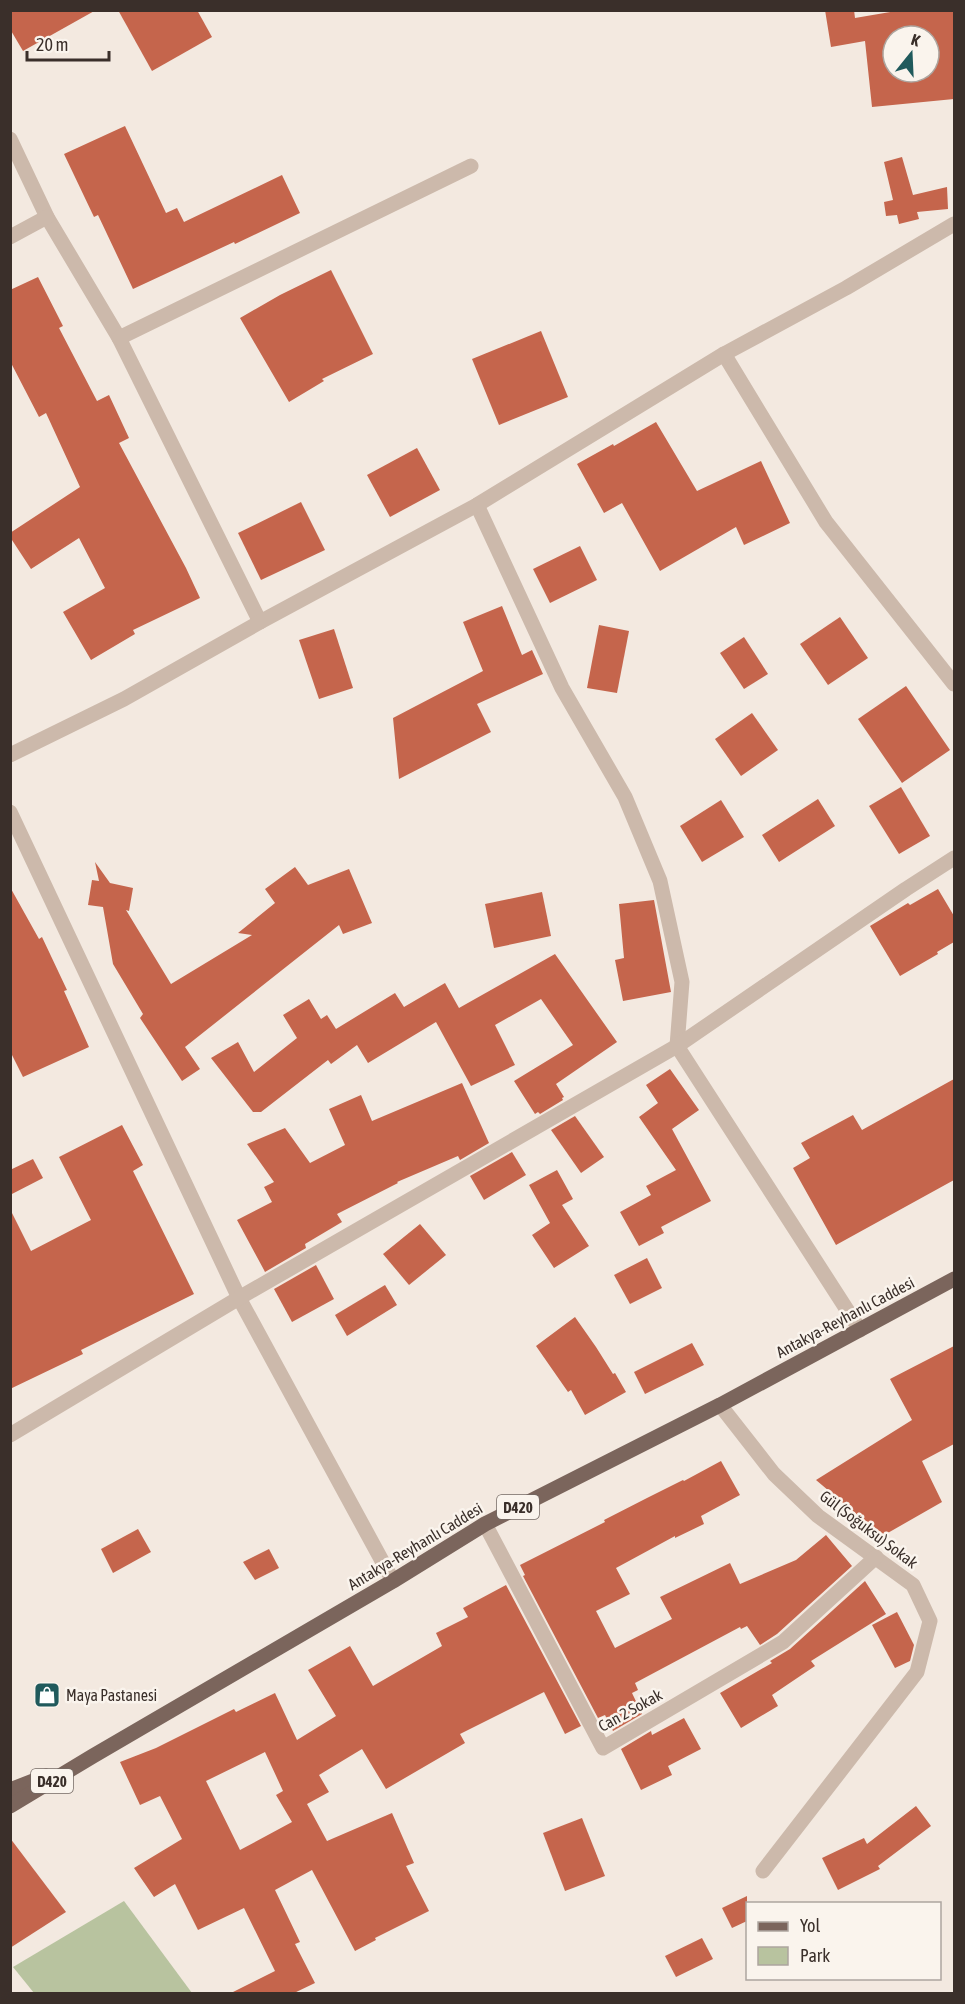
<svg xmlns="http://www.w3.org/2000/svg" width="965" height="2004" font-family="'Asap Condensed',sans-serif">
<rect width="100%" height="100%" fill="#f3e9e0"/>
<path fill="#b8c39f" d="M124,1901L192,1993H34L13,1967Z"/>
<g fill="#c5654c" fill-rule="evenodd">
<path d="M10,10H96L23,51L10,29Z"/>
<path d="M118,10H197L212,37L152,71Z"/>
<path d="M825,10H854L855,18L902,10H954V99L872,107L865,41L831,47ZM893,36H929V72H893Z"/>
<path d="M125,126L166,213L177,208L184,222L282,175L300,213L235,244L234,242L133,289L98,215L94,217L64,154Z"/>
<path d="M902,157L913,195L947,187L948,209L917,212L919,219L899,224L897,215L886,216L884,202L893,200L884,162Z"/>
<path d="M331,270L373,354L322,379L324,381L289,402L240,318L280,295Z"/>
<path d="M38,277L63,326L59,328L97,401L109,395L129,438L119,443L186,568L200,598L133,630L135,634L91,660L63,612L105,588L79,538L31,569L10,537V533L80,487L46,413L39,417L10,361V290Z"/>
<path d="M541,331L568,397L499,425L472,359Z"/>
<path d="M656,422L697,491L761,461L790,523L744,545L736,527L660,571L622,503L604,513L577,464L613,444L614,446Z"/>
<path d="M417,448L440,490L390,517L367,475Z"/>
<path d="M301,502L325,550L261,580L238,533Z"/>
<path d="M580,546L597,580L550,603L533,569Z"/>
<path d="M502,606L522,655L532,650L543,674L477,704L491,732L399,779L393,718L483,671L463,622Z"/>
<path d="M840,617L868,658L828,685L800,644Z"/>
<path d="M599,625L629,631L617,693L587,688Z"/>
<path d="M334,629L353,688L319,699L299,640Z"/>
<path d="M744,637L768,674L744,689L720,653Z"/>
<path d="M906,686L950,750L902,783L858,719Z"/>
<path d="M752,713L778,750L741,776L715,739Z"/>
<path d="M901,787L930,836L899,854L869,806Z"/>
<path d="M818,799L835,826L779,862L762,835Z"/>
<path d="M721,800L744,837L702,862L680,826Z"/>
<path d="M95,862L110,883L133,888L129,911L126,910L171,984L252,935L238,933L275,903L265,889L295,867L308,885L349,869L372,923L343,934L339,925L185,1047L200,1069L182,1081L140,1018L143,1014L113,964L103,907L88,905L92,880L99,881Z"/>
<path d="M10,887L39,939L42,937L67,990L64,991L89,1047L23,1077L10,1051Z"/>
<path d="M938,889L954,916V942L937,952L938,954L900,976L870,926L908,903L910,905Z"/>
<path d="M542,892L551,936L494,948L485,904Z"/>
<path d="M654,900L671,992L623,1001L615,960L624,958L619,904Z"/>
<path d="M555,954L617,1042L556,1084L564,1097L562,1098L563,1100L540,1114L538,1112L535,1114L514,1081L573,1045L541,999L495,1025L515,1065L471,1086L436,1022L368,1063L357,1045L331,1064L328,1060L261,1112H253L211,1058L238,1042L254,1072L297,1038L283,1015L309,999L321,1019L327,1015L336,1029L395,993L404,1007L445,983L459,1008Z"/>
<path d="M670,1069L699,1110L672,1129L711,1201L661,1227L664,1233L639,1246L620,1212L651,1195L646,1186L676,1170L639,1117L658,1103L646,1085Z"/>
<path d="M954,1079V1180L836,1245L793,1168L810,1158L801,1143L853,1115L862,1130Z"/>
<path d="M462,1083L489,1143L460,1160L458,1156L397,1182L398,1183L337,1214L342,1222L305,1244L306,1248L265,1272L264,1270L237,1220L272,1202L264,1187L274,1182L247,1144L285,1128L310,1163L345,1145L329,1109L361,1095L372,1121Z"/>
<path d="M575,1116L604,1157L581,1173L551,1130Z"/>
<path d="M122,1125L143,1165L133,1171L194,1294L81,1350L83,1354L10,1389V1209L31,1251L91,1220L59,1157Z"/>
<path d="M512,1152L526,1175L484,1200L470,1176Z"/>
<path d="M33,1159L43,1178L10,1195V1170Z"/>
<path d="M557,1170L573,1199L562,1205L589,1246L554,1268L532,1235L550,1223L529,1185Z"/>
<path d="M420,1224L446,1255L409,1285L383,1254Z"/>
<path d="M647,1258L662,1288L630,1304L614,1275Z"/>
<path d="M316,1265L334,1299L292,1322L274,1289Z"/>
<path d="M385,1285L397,1305L347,1336L335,1315Z"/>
<path d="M575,1317L596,1347L613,1374L615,1373L626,1392L585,1415L571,1390L568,1392L536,1346Z"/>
<path d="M692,1343L704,1365L645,1394L634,1372Z"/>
<path d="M954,1346V1444L922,1461L942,1502L886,1534H880L816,1480L912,1420L890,1379Z"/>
<path d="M721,1461L740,1495L701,1516L704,1524L675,1538V1536L616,1568L630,1594L596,1611L615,1648L672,1619L660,1597L730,1563L740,1584L796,1560L826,1535L852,1566L777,1634L760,1645L747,1626L741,1629L740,1627L635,1683L638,1690L632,1693L642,1714L613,1731L605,1715L598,1718L523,1576L525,1575L520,1565L605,1522L604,1520L647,1498L683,1480L684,1481Z"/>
<path d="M138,1529L151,1552L113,1573L101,1549Z"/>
<path d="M269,1549L279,1568L255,1580L243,1562Z"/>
<path d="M865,1581L886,1614L811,1661L815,1666L772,1695L778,1706L741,1728L720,1693L772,1663L770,1661L790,1649Z"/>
<path d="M506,1585L581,1726L565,1734L544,1692L460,1734L465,1743L386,1789L362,1749L319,1775L329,1792L307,1804L327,1841L392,1813L414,1863L406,1866L429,1911L375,1938L376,1940L355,1951L312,1870L275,1890L300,1942L295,1944L315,1983L292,1994H229L275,1971L244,1908L198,1930L175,1884L154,1897L134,1868L182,1839L160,1796L140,1805L120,1762L156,1748L234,1709L236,1712L275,1693L297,1740L336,1716L308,1670L350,1646L373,1686L442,1646L436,1633L468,1617L463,1608ZM265,1752L283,1791L276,1795L292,1822L240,1850L206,1781Z"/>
<path d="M897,1612L914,1645L910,1661L895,1668L872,1625Z"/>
<path d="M684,1718L701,1749L668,1766L672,1775L641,1790L621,1749L651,1731L652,1735Z"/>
<path d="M916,1806L931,1826L878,1866L880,1869L838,1890L822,1858L864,1838L867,1844Z"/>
<path d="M582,1818L605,1876L565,1891L543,1833Z"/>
<path d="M10,1838L66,1912L10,1948Z"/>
<path d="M747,1896V1921L732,1928L722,1908Z"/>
<path d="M702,1938L713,1959L676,1977L665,1956Z"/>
</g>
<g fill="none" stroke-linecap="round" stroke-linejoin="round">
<g stroke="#ccb9ab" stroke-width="15">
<path d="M10,139L47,217L119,338L260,622"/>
<path d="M10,237L47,217"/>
<path d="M119,338L471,166"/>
<path d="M724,354L826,522L954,684"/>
<path d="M477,505L562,688L625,797L660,881L682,982L677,1046L860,1330"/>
<path d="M10,755L124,699L260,622L477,505L724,354L846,288L954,224"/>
<path d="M10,812L239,1298L393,1581"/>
<path d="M720,1405L774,1474L818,1516L913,1585L930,1621L917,1672L763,1871"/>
<path d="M10,1435L239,1298L677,1046L906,889L954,858"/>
<path d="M485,1524L603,1748L783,1642L876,1557"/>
</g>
<g stroke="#7b655c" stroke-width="15">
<path d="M10,1790L46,1776"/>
<path d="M10,1806L93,1756L393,1581L485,1524L720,1405L954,1279"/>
</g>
</g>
<defs>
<symbol id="shop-square" viewBox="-11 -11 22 22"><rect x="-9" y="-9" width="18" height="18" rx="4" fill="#205a5c" stroke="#faf4ed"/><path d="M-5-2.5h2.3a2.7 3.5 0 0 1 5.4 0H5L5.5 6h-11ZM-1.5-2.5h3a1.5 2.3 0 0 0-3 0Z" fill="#fff"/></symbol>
</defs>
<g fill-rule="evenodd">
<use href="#shop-square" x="32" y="1680" width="30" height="30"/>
</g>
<g text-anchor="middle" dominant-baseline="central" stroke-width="5" stroke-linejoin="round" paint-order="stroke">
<g fill="#faf4ed" stroke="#746a64" stroke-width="1.5">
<rect x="497" y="1495" width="42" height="24" rx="4.5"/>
<rect x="31" y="1769" width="42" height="24" rx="4.5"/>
</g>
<g font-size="15" font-weight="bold" fill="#3a2f2a">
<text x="518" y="1507">D420</text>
<text x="52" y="1781">D420</text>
</g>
<g font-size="16" fill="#3a2f2a" stroke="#faf4ed">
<text transform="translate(845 1317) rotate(-28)">Antakya-Reyhanlı Caddesi</text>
<text transform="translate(869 1529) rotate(37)">Gül (Soğuksu) Sokak</text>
<text transform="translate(415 1546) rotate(-31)">Antakya-Reyhanlı Caddesi</text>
<text transform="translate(630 1710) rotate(-29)">Can 2 Sokak</text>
</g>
<g font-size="16" fill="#3a2f2a" stroke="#faf4ed" text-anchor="start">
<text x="66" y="1695">Maya Pastanesi</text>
</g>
</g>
<rect width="965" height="2004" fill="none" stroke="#3a2f2a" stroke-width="24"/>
<rect x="746" y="1902" width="195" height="78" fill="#faf4ed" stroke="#ada59f" stroke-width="1.5"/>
<rect x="758" y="1922" width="30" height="9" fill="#7b655c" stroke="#ada59f" stroke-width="1.5"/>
<text x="800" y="1932" font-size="18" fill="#3a2f2a">Yol</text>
<rect x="758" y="1947" width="30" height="18" fill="#b8c39f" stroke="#ada59f" stroke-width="1.5"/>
<text x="800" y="1962" font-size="18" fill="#3a2f2a">Park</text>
<g transform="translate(911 54) rotate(18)"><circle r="28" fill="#faf4ed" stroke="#ada59f" stroke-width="1.5"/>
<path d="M0-4.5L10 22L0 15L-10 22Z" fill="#205a5c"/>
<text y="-9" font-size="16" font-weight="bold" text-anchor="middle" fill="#3a2f2a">K</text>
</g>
<path d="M27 51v9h82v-9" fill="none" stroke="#3a2f2a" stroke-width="3"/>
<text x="36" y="51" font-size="18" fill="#3a2f2a" stroke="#faf4ed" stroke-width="4.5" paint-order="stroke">20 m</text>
</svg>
